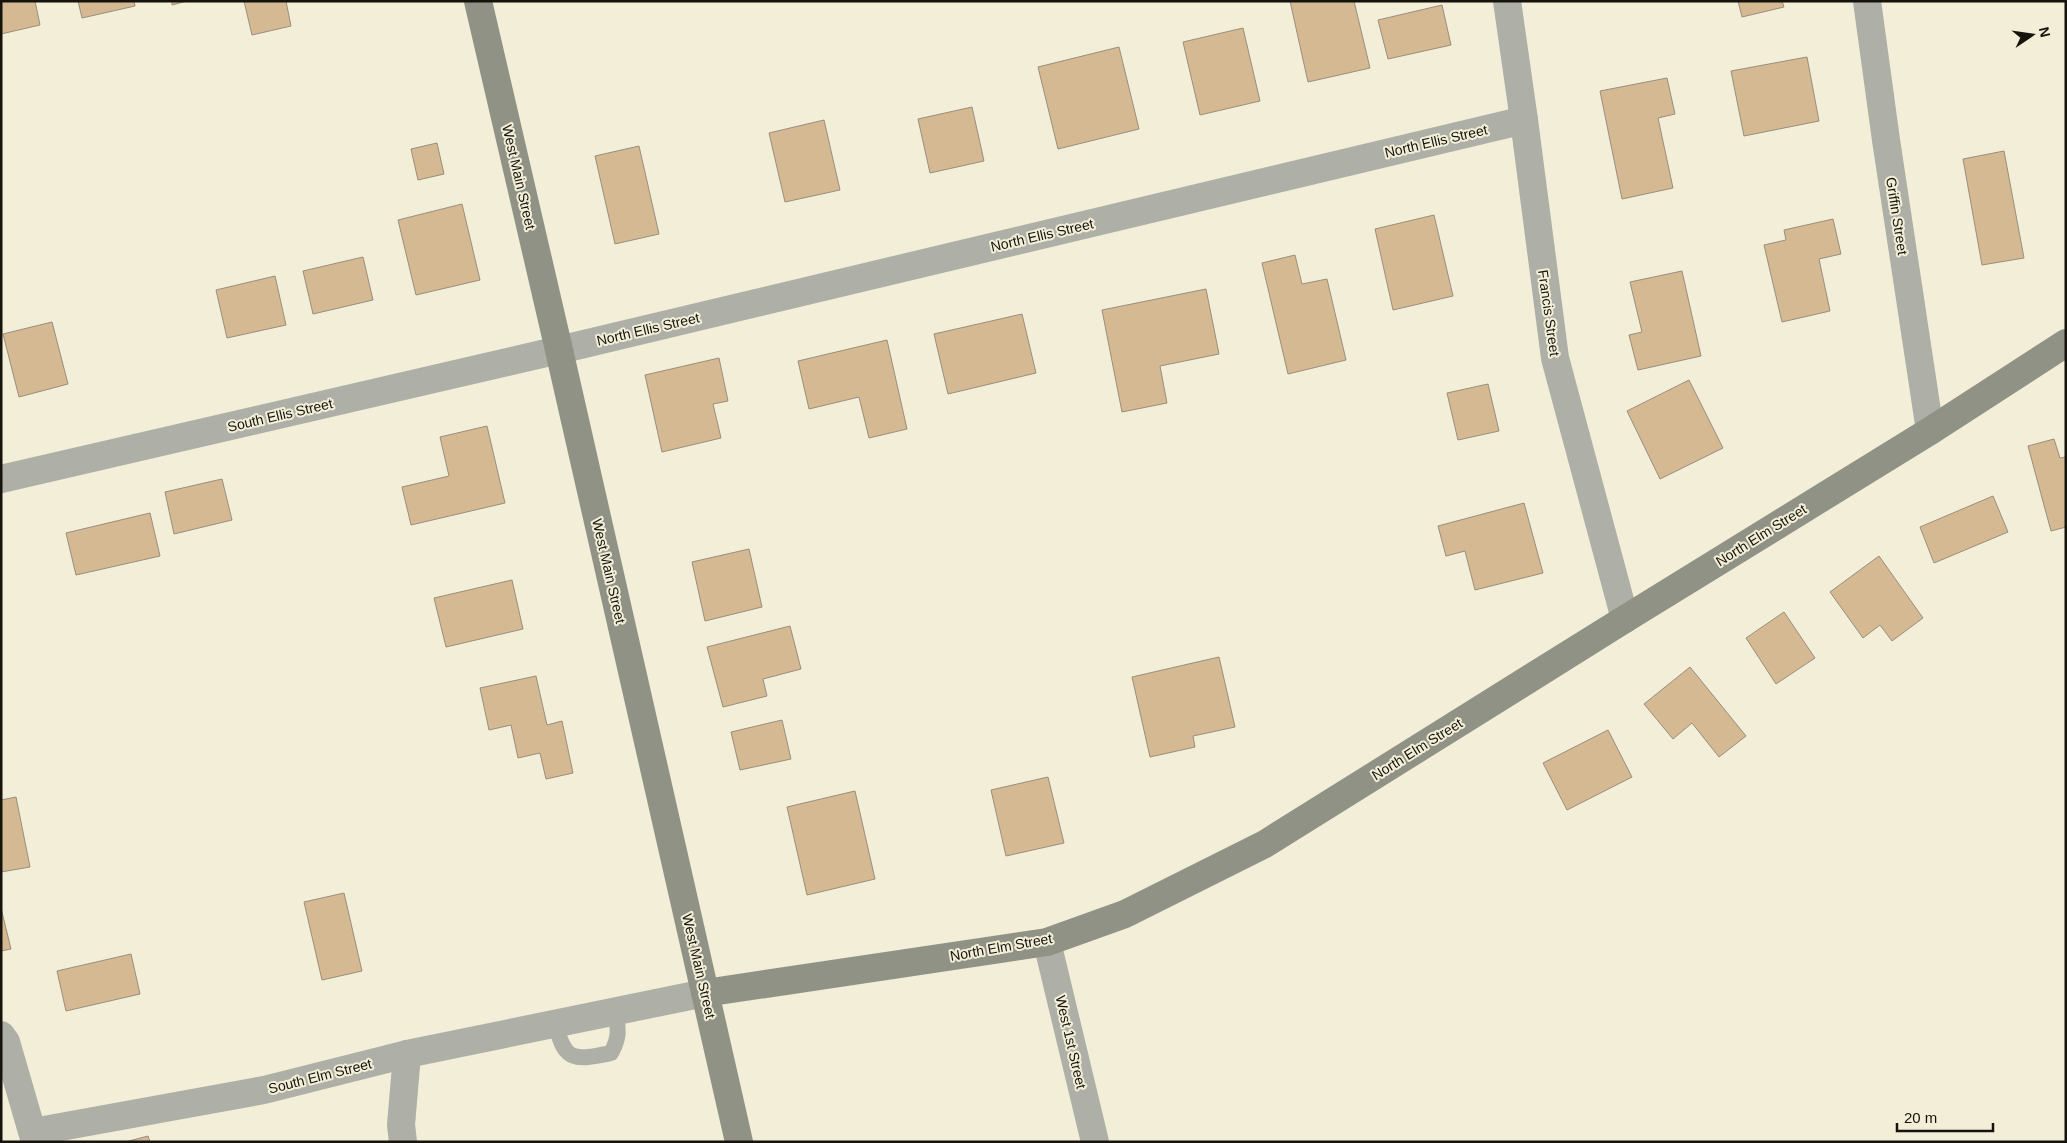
<svg xmlns="http://www.w3.org/2000/svg" width="2067" height="1143" font-family="Helvetica,sans-serif">
<rect width="100%" height="100%" fill="#f2eed8"/>
<g fill="#d4b992" stroke="#9a8e7d">
<path d="M1,1H35L40,25L1,34Z"/>
<path d="M78,1H134L135,6L82,18Z"/>
<path d="M172,1H187L172,5Z"/>
<path d="M244,1H286L291,26L252,35Z"/>
<path d="M1290,1H1354L1370,68L1308,82Z"/>
<path d="M1738,1H1782L1784,7L1742,17Z"/>
<path d="M1442,5L1451,45L1388,59L1378,20Z"/>
<path d="M1243,28L1260,101L1200,115L1183,42Z"/>
<path d="M1119,47L1139,129L1058,149L1038,67Z"/>
<path d="M1807,57L1819,121L1744,136L1731,71Z"/>
<path d="M1667,78L1675,114L1658,118L1673,188L1622,199L1600,91Z"/>
<path d="M972,107L984,161L930,173L918,119Z"/>
<path d="M824,120L840,190L785,202L769,133Z"/>
<path d="M437,143L444,174L418,180L411,149Z"/>
<path d="M639,146L659,234L615,244L595,156Z"/>
<path d="M2004,151L2024,258L1982,265L1963,159Z"/>
<path d="M462,204L480,280L416,295L398,220Z"/>
<path d="M1434,215L1453,296L1393,310L1375,229Z"/>
<path d="M1833,219L1841,254L1819,259L1830,311L1782,322L1764,245L1786,240L1784,230Z"/>
<path d="M1295,255L1302,284L1327,279L1346,360L1288,374L1262,263Z"/>
<path d="M363,257L373,300L313,314L303,271Z"/>
<path d="M1682,271L1701,356L1638,370L1629,335L1642,332L1630,282Z"/>
<path d="M275,276L286,325L227,338L216,290Z"/>
<path d="M1206,289L1219,354L1160,366L1167,403L1122,412L1102,310Z"/>
<path d="M1022,314L1036,373L948,394L934,334Z"/>
<path d="M52,322L68,384L19,397L3,334Z"/>
<path d="M887,340L907,429L869,438L859,397L809,409L798,361Z"/>
<path d="M719,358L728,401L713,404L721,438L662,452L645,375Z"/>
<path d="M1689,380L1723,448L1660,479L1627,411Z"/>
<path d="M1488,384L1499,431L1458,440L1447,393Z"/>
<path d="M487,426L505,503L411,525L402,487L449,476L440,437Z"/>
<path d="M2054,439L2060,458L2066,457V527L2051,531L2028,446Z"/>
<path d="M222,479L232,520L174,534L165,492Z"/>
<path d="M1993,496L2008,532L1934,563L1920,527Z"/>
<path d="M1524,503L1543,573L1475,590L1465,551L1446,556L1438,526Z"/>
<path d="M150,513L160,556L76,575L66,533Z"/>
<path d="M749,549L762,607L705,621L692,562Z"/>
<path d="M1879,556L1923,618L1892,641L1880,625L1863,638L1830,592Z"/>
<path d="M512,580L523,629L446,647L434,598Z"/>
<path d="M1784,612L1815,658L1776,684L1746,638Z"/>
<path d="M790,626L801,669L763,679L767,696L723,707L707,647Z"/>
<path d="M1219,657L1235,727L1193,736L1195,747L1150,757L1132,677Z"/>
<path d="M1690,667L1746,736L1719,757L1692,723L1673,739L1644,704Z"/>
<path d="M536,676L547,725L562,721L573,773L546,779L540,753L518,758L511,725L489,730L480,688Z"/>
<path d="M782,720L791,759L740,770L731,732Z"/>
<path d="M1608,730L1632,777L1567,810L1543,763Z"/>
<path d="M1048,777L1064,843L1006,856L991,790Z"/>
<path d="M855,791L875,879L807,895L787,807Z"/>
<path d="M16,797L30,867L1,872V800Z"/>
<path d="M344,893L362,971L322,980L304,902Z"/>
<path d="M1,908L11,949L1,951Z"/>
<path d="M131,954L140,994L66,1011L57,971Z"/>
<path d="M148,1136L150,1142H125Z"/>
</g>
<g fill="none" stroke-linecap="round" stroke-linejoin="round">
<path stroke="#aeb0a7" stroke-width="16" d="M556,1024C564,1063 576,1060 611,1053C620,1037 618,1030 616,1012"/>
<g stroke="#aeb0a7" stroke-width="28">
<path d="M1507,1L1524,120L1555,358L1625,619"/>
<path d="M1867,1L1886,140L1930,431"/>
<path d="M1,479L559,350L1524,120"/>
<path d="M1047,942L1095,1142"/>
<path d="M1,1035L6,1042L35,1142"/>
<path d="M33,1132L264,1090L407,1054L705,993"/>
<path d="M403,1142L401,1125L407,1054"/>
</g>
<g stroke="#8f9285" stroke-width="28">
<path d="M478,1L559,350L739,1142"/>
<path d="M705,993L1047,942L1125,914L1265,844L1625,619L1930,431L2066,343"/>
</g>
</g>
<g text-anchor="middle" dominant-baseline="central" stroke-width="4" stroke-linejoin="round" paint-order="stroke">
<g font-size="14" fill="#15130c" stroke="#f2eed8">
<text transform="translate(1436 141) rotate(-13)">North Ellis Street</text>
<text transform="translate(519 177) rotate(77)">West Main Street</text>
<text transform="translate(1897 216) rotate(81)">Griffin Street</text>
<text transform="translate(1042 235) rotate(-13)">North Ellis Street</text>
<text transform="translate(1549 313) rotate(82)">Francis Street</text>
<text transform="translate(648 329) rotate(-13)">North Ellis Street</text>
<text transform="translate(280 415) rotate(-13)">South Ellis Street</text>
<text transform="translate(1761 535) rotate(-32)">North Elm Street</text>
<text transform="translate(609 571) rotate(77)">West Main Street</text>
<text transform="translate(1417 749) rotate(-32)">North Elm Street</text>
<text transform="translate(1001 947) rotate(-10)">North Elm Street</text>
<text transform="translate(699 966) rotate(77)">West Main Street</text>
<text transform="translate(1071 1042) rotate(77)">West 1st Street</text>
<text transform="translate(320 1076) rotate(-14)">South Elm Street</text>
</g>
</g>
<rect width="2067" height="1143" fill="none" stroke="#15130c" stroke-width="5"/>
<g transform="translate(2032 35) rotate(77)" stroke="#f2eed8" stroke-width="4" paint-order="stroke">
<path d="M0-4L9 19L0 12L-9 19Z" fill="#15130c"/>
<text y="-8" font-size="14" font-weight="bold" text-anchor="middle" fill="#15130c">N</text>
</g>
<path d="M1897 1123v8h96v-8" fill="none" stroke="#15130c" stroke-width="2.5"/>
<text x="1904" y="1123" font-size="15" fill="#15130c" stroke="#f2eed8" stroke-width="4" paint-order="stroke">20 m</text>
</svg>
